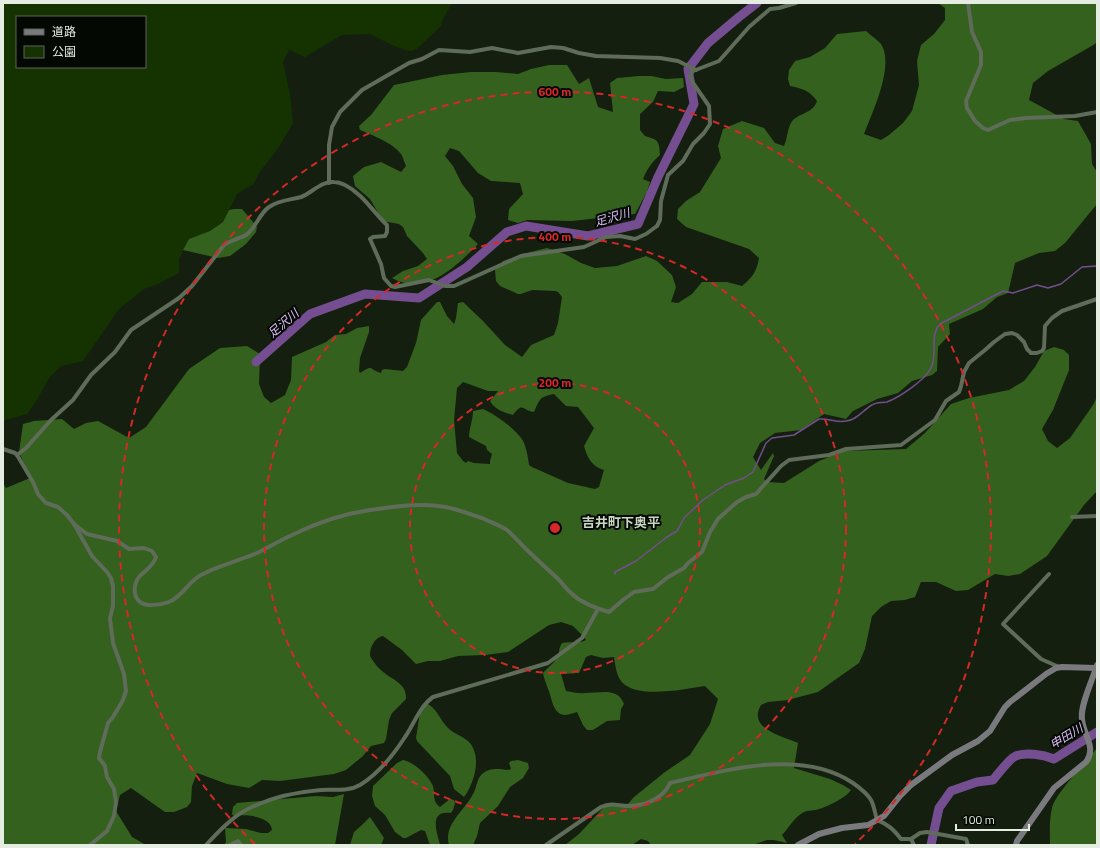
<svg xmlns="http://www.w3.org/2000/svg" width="1100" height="848" font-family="'Titillium Web','Noto Sans JP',sans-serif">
<rect width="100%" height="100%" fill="#141f0f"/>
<path fill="#143301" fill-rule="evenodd" d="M3,3H452L442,21L441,26L417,49L411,51L405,50L392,45L370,34L342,35L305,57L289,50L283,62L290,94L293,123L279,147L259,173L254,184L237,194L223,222L210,231L189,239L179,259V273L158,284L144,289L119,309L83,361L61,366L49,378L37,400L27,414L5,420L3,424ZM17,17H145V67H17Z"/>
<g fill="#34611d" fill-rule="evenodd">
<path d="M938,3H1097V41L1095,44L1048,71L1033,83L1029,100L1064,119L1078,121L1091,144L1092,164L1097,172V204L1065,243L1055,251L1039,253L1015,263L1008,293L997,297L983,309L949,324L950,334L938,347L937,371L932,375L912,381L898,393L877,399L853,411L846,419L824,414L801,430L775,433L760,443L753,457L761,470L773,453L774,456L764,479L767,482L784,483L819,461L844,451L906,449L925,433L951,404L969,398L1009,390L1024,381L1035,367L1044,351L1054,347L1064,350L1069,355V370L1053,410L1042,429L1048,441L1057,448L1070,438L1093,405L1097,397V491L1084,505L1047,556L1020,574L1008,576L995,574L968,590L956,591L936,582H921L915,597L905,600L891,601L881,607L872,616L865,649L859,663L839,677L818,692L788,700L768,702L761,705C747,729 782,736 798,743L794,768L830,779L843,785L851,790C847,797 827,807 819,809C814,811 808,810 804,812C794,817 789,828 782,835L787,843L774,840H767L753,845H651L648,841L641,839L632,845H565L579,834L606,805L626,806L634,797L665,772L690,755L710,724L718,699L705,686C684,689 631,701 619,678C616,672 615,663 614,657L603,658L591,655L586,657L579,673L561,674L566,691C573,692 579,694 585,693C600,693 618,687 624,704L621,709L620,720L607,721L593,730H587L583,725L577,712C573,713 568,715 564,715C552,713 552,697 548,689C546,683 544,679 543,673C547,668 553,664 557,658C560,653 558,649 562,643C570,641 578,644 586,640L582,635L573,626L561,622L549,625L508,652L485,655L458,656L440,661H428L416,664L402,650L383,636C374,638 370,647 370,656C373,661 377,667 382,671C392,680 407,683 406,699L392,713L389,720L386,739L384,743L371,746L363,756L346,770L334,774L280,781L262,780L249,788L227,784L197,773L192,786L191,802L187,807L174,812H165L131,788L120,795L116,811L132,837L146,845H3V483L6,488L30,478L19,452L23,424L34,421L62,419L74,429L86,423L98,421L129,438L146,427L189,369L220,348L247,346L260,354L259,384L264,397L271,403L285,395L291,380L292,357L326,342L335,335L346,334L357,328L369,326V332L360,358L359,371L360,373C374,364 368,369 381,373L382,370L385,369L403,371L407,367L416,343L421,320L437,302H440L447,316L454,324L456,318L458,303L463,302L483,321L505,345L522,357L531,345L554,335L558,323L562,297L558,292L555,291L532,290L521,294H518L500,286L496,281L495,270L503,261L522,254L547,248L565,254L581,263L595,268L617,266L646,256L657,261L672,275L676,287L671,302L678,303L692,294L702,282H727L742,286C752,278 757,271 759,258L749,249L686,227L677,219L678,209L686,201L700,192L721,158L718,146L723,129L742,121L764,128L775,143L784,146C788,137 787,127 793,120C802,112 813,113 817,101C809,90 803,89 790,86L788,79L789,70L795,61L810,57L825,48L837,34L866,31C870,35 877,39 881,44C895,65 872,113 864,134L881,140L889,135L903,123L912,111L919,85L917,61L921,45L934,34L945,20V8ZM463,382L488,391H498L490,401C494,409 505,413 513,415C524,401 522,411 534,412C540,399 539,397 554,394L566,406L578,407L594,428L584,446C587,457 592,467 604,470L599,487L595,489L568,483L532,467L529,465C528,458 527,450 524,443C520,432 495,414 483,409L473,411C473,420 469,428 469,437L486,446L487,450L492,454L490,461V464L474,463L468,461L466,463L463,461L457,453L454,420L457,388Z"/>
<path d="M549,65H567L579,84L589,78L598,107L613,112L610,83L617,78L639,76H651L666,79L683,78L684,87L674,92L658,91L653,102L640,114V130L645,136C659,140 659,141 660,155C652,162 647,169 643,179L650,182L647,192L635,214L572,221L527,220L518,223L508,220L509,209L523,194L520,183L491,181L478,173L459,151L450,148L445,156L453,166L462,184L473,198L476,217L469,236L478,244C456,267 425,297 392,278L403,271L418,266L427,259L423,253L407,236L403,227L399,224L383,221L370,199L355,186L353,176L364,167L381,162L401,172L406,166C404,162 403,157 401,154C393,143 372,135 360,130L359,126L371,115L394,85L442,75L471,72H496L518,74L531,69Z"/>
<path d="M234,209H242L257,227L256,232L246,244L230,256L218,258L183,250L189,239L210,231L223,222L229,210Z"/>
<path d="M426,703C437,708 440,720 448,728C454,734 463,736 469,742C482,756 475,782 464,797L454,789L450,776L417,741L416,738L421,706Z"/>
<path d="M1097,748V845H1050C1050,833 1049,820 1052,808C1055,794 1087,761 1097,748Z"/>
<path d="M403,760C413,762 427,774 432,784C436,791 431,801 440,807L450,799L454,800L455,803L453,810L451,813C428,810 437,832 440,845H430L425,831L421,830L406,838H403L395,832L385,815L375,806L372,796L373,786L397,763Z"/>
<path d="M518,760L528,763L529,768L523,778L510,787L498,806L480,823L477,836L473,845H449C443,825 465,810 473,794C477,788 476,780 482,774C490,767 499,769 508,770L511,769L509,763L511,761Z"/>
<path d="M344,794L335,845H224L226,842L225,828L246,829L261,833H268L272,830C271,816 245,814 234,816L232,814L233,807L237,803L316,796L333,797Z"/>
<path d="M370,817L384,838L381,845H350L354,832L362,825Z"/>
</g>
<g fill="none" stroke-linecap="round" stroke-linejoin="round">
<path stroke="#744e90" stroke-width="1.5" d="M615,574V572L636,561L667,537L677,531L684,518L703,500L725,485L744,478L753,472L766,443L772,438L794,435L819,419C828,418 837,423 846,421C857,420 863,410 872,405C876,402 882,403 887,402C900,397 925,380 931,368C938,354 929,336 940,324L1003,291L1013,293L1037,285L1048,288L1061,284L1082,267L1097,266"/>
<g stroke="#744e90" stroke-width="9">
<path d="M256,362L310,314L365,294L419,298L467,267L507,232L526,226L588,236L638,224L658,177L694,104L688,69L708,43L739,17L757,3"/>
<path d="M931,845L939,808L951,791L977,782L993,780C997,775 1010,759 1014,757C1024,751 1044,755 1054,759L1097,732"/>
</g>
<g stroke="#5e6c59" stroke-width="4">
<path d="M968,3L972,32L981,52V65L966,101L967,108L975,121L983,128L988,130L1010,120L1026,118L1075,116L1097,112"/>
<path d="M329,183V145L332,127L340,112L362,90L409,63L422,59L439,50L470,52L492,48L518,53L551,47L563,48L579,53L596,56L660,58L678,61L696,70"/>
<path d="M3,449L15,453L17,455L33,482L38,494L46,503L58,507L67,515L74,524L92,556L107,572L111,578L113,586V606L110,618L111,627L113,643L124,674L126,691L123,700L113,717L108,723L100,752L99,758L105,766L107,777L114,789L116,802L114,816L107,831L90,845"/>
<path d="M17,455L26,448L51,420L73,400L91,375L115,352L131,330L179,298L192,286L224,245C231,240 239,239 246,235C256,228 259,214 269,207C279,200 290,200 301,197C312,193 321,181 334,182C337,182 343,184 345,185C363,194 373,212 387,225V232L385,236L373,237L370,239L381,264L384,278L391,286L395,287L429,280L445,286H454L521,256L584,247L606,237L620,236L635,239L646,234L657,226L660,220L661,201L668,175L683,161L693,144L704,133L710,124L709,106L693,83L690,76L693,71L719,61L749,27L770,9L779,8L796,3"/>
<path d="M1072,517L1097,516"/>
<path d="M74,524L87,534L117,541L129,549L144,548L152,551L156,557C153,567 145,570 139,577C134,583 133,594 138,600C144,608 161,605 169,602C182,597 189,581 201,575C219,565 239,561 257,553C269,547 281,540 292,535C316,523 343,514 370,510C392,507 422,502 445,507C457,509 470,514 482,518C490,522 499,525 507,530C513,535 518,541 524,547C534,557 544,566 555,576C561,581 565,588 571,593C581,603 595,608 609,612L623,600L634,592L653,589L668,577L684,568L688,563L702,552L710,532L718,519L737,502L746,497L756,494L781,466L789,460L829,455L846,449L901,445L935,420L946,401L959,392L961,386L964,372L969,363L985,350L994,342L1005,334L1012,333L1017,335L1024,342L1027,349L1031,353H1037L1042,351L1044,348L1045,326L1052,318L1062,311L1097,299"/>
<path d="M1049,574L1003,624L1041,659L1059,667"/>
<path d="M911,839L914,845"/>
<path d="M206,845C218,832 234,815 250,808C272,797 297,792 321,790C334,789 348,792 360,785C378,774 394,754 405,737C414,724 420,706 433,697L548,663L582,638L598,609"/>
<path d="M230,845L238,841L241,845"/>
<path d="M546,845L601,807C613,802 618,806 629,806C645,806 664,798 670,783C726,770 802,748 853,783C860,788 867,793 871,800C874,805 875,814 877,820C888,824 894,830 901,839H911L920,833L927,832L966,839L968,845"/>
</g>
<g stroke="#7a797e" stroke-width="6">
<path d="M798,845L819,834L842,828L868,825L884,816L900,796L911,785L952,755L978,741L990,731L1005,707L1010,702L1046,674L1056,668L1062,667L1096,668"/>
<path d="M1016,845L1017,841L1054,788L1086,762C1097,747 1083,735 1082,719C1080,705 1093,679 1097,665"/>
</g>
</g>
<g fill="none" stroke="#d62828" stroke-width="2" stroke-dasharray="7 5">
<circle cx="555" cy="528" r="145"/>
<circle cx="555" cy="528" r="291"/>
<path d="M255 844A436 436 0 1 1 855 844"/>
</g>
<g text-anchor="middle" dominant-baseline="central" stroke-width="4" stroke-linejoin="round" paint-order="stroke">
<g font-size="12" font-style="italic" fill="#dbbcf5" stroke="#040803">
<text transform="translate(612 217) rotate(-16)">足沢川</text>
<text transform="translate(283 323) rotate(-41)">足沢川</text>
<text transform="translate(1066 736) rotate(-31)">申田川</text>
</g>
<g font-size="13" font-weight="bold" fill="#c8d8c2" stroke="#040803">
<text x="621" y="522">吉井町下奥平</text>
</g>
</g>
<circle cx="555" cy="528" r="6" fill="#d62828" stroke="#040803" stroke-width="2"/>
<g font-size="12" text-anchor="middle" font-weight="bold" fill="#d62828" stroke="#040803" stroke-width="4" stroke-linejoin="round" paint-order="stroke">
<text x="555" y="96">600 m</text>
<text x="555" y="241">400 m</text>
<text x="555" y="387">200 m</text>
</g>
<rect width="1100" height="848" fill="none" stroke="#e5ece1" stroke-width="8"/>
<rect x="16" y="16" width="130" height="52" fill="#040803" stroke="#5e635c"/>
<rect x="24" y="29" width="20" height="6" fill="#7a797e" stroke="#5e635c"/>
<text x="52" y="36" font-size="12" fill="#e5ece1">道路</text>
<rect x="24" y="46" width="20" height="12" fill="#143301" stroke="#5e635c"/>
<text x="52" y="56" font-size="12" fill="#e5ece1">公園</text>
<path d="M956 824v6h73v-6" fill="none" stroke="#e5ece1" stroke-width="2"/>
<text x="962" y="824" font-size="12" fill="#e5ece1" stroke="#040803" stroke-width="3" paint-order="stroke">100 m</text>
</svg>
